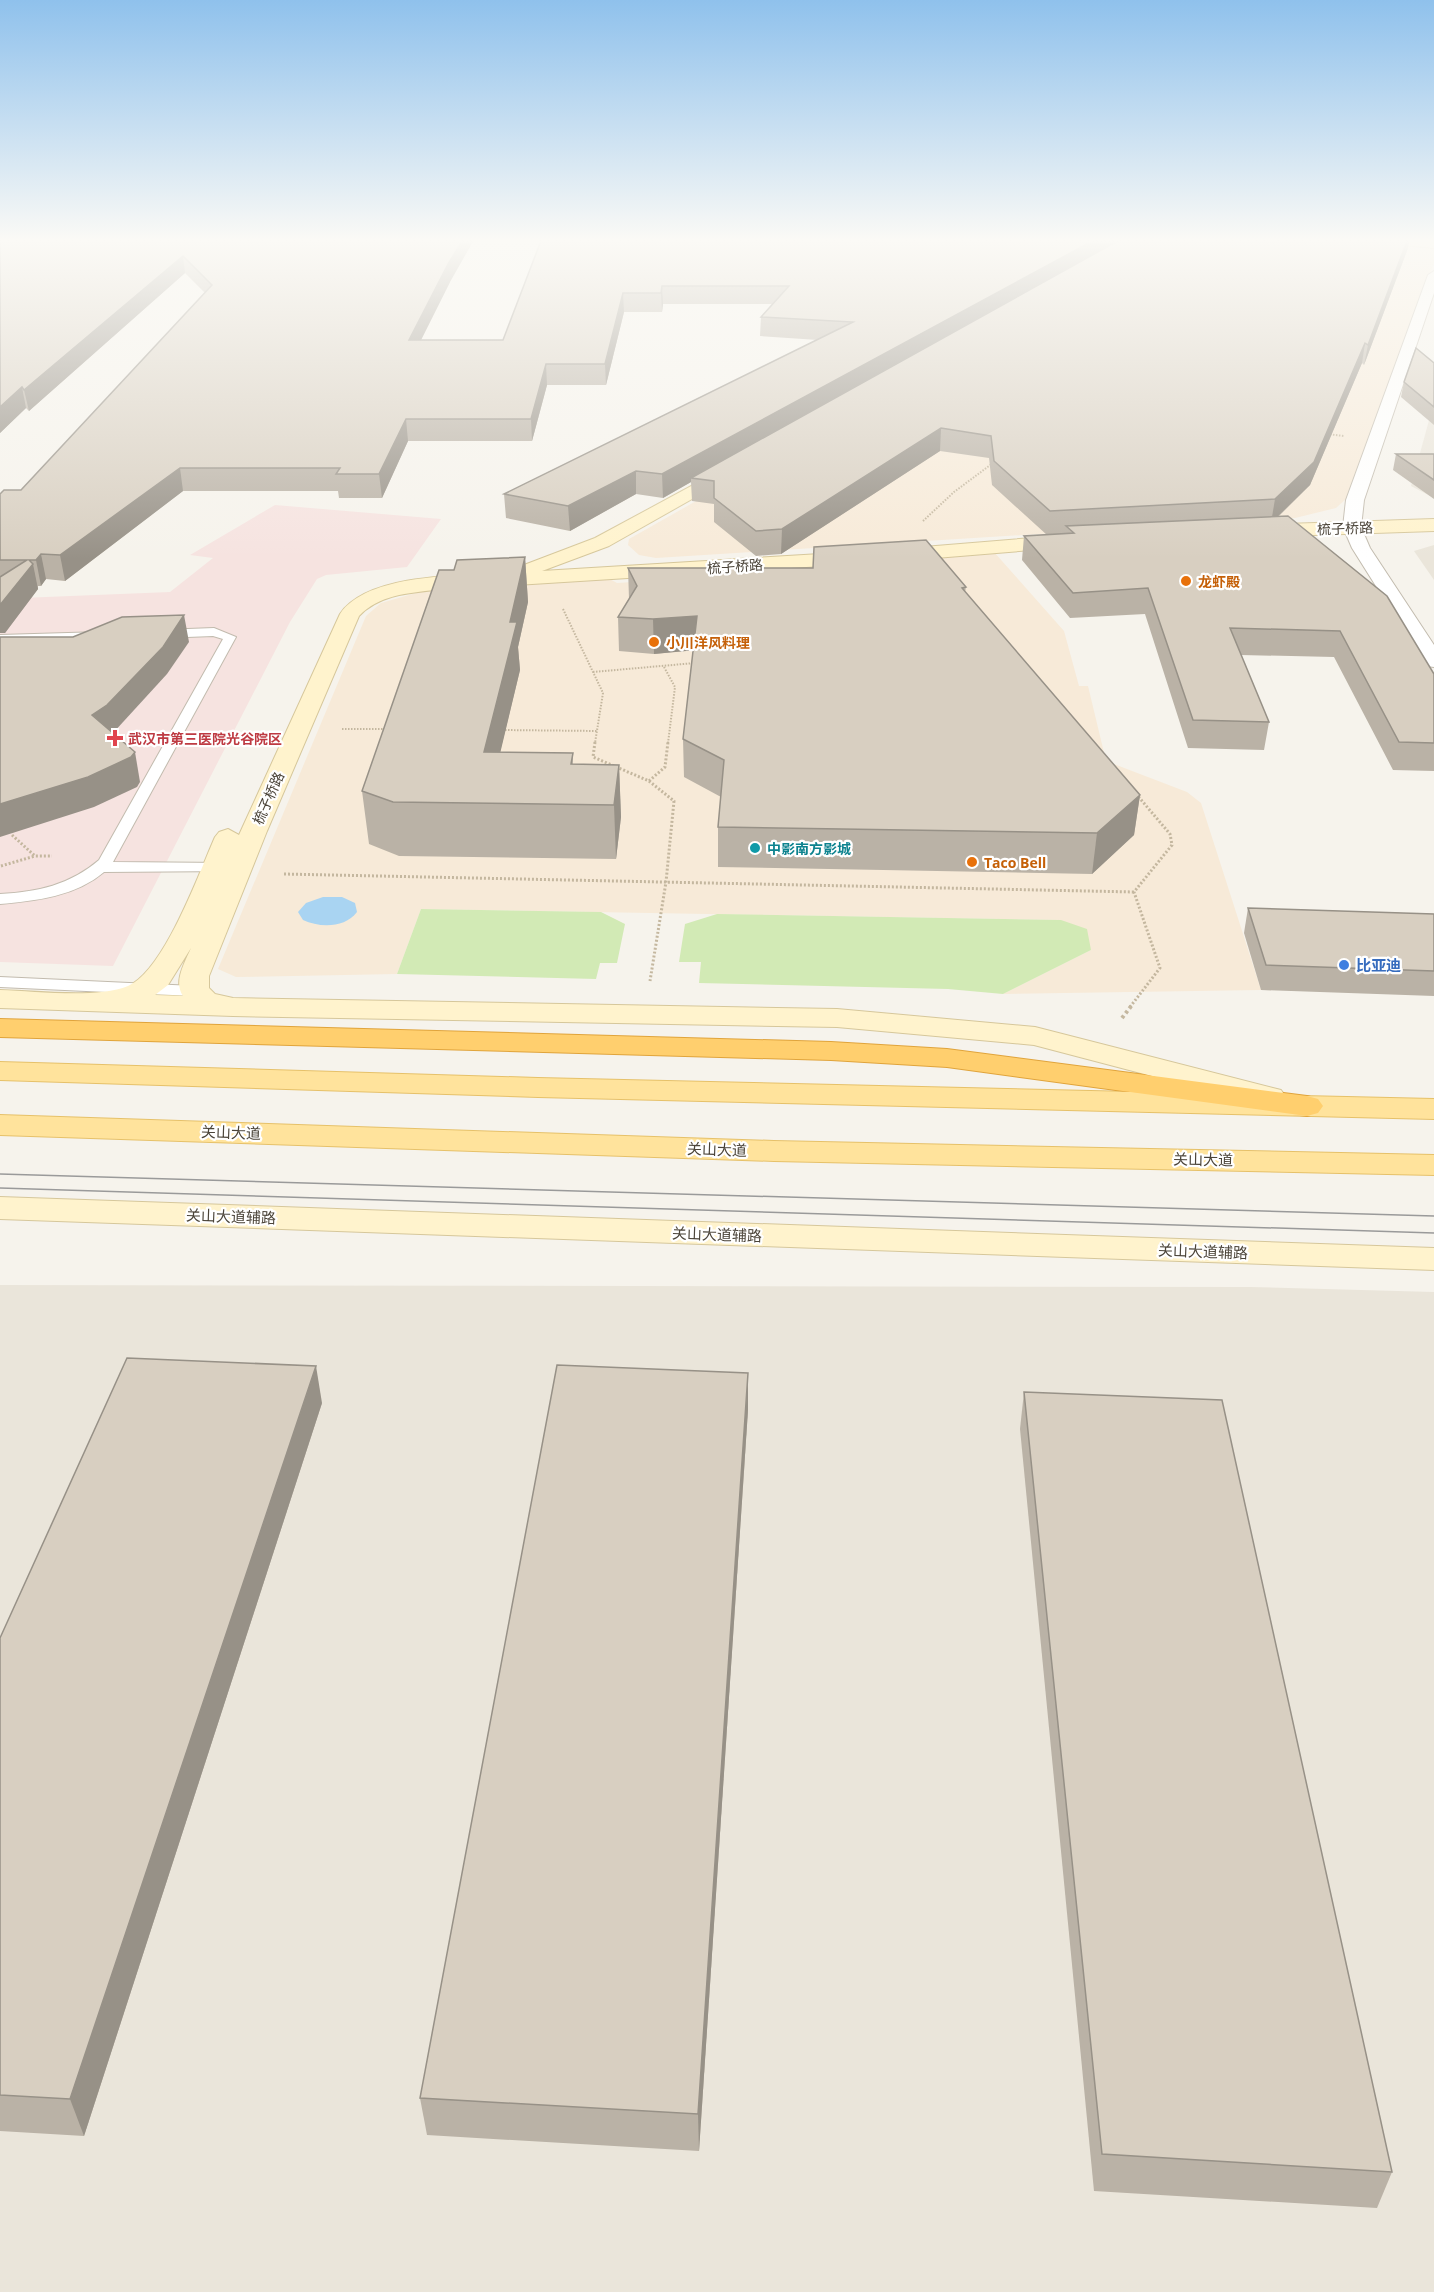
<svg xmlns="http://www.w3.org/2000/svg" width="1434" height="2292" font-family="'Open Sans','Noto Sans SC',sans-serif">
<rect width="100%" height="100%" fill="#f6f3ec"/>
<g fill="#eae5da">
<path d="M1434,402V498L1411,486Z"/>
<path d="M1434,545V580L1414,551Z"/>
<path d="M0,1285L1250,1287L1434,1292V2292H0Z"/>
</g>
<g fill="#f7ead8">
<path d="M1161,238H1338L1434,248V263L1346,499L1336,508L1295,518L656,558L639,555L628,545L629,539Z"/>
<path d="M994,552L1064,631L1079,686H1088L1106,761L1187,792L1201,803L1261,990L1003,994L1091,950L1061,920L421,909L397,974L236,977L218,969L366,616L381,603L423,591L606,577L617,583L913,564L930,556Z"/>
</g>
<path fill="#f6e3e0" d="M275,505L441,519L407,567L326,575L317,579L290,622L113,966L0,962V606L21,598L170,592L213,558L190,555Z"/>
<g fill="#d2eab5">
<path d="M421,909L601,912L625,924L617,963H600L596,979L397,974Z"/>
<path d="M717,914L1061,920L1087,929L1091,950L1003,994L948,989L699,983L701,962H679L685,924Z"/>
</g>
<path fill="#a9d4f2" d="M323,897H342L355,903L357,912C345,928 320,928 303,920L298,912L306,903Z"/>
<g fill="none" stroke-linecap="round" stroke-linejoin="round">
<defs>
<g id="lane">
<path d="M214,628L236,637L113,862L226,863L232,865L234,868L232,871L104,872C76,896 36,901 0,904V894C37,892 70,885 99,860L223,639L213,636L161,638L155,634L161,630Z"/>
<path d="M102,632L108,636L106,639L0,643V635Z"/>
<path d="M0,977L194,986L203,991L194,996L0,987Z"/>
</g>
<path id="street" d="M1434,271V293L1364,500L1361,527L1370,548L1434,645V667L1426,666L1423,661L1352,548L1343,527L1346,500L1428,275Z"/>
<g id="secondary">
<path d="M1356,238L1434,240V248L1362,241Z"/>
<path d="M732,464L741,469L738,473L609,546L542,571L887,550L1069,535L1078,541L1069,547L887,562L435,590C408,593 379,595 359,616L267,831L209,976V988L215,994L233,998L837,1009L1035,1027L1281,1090L1286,1097L1281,1104L1270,1107L1034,1045L837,1027L233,1016L0,1008V990C35,991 97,999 128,986C164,971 199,873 215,837L219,832L228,829L239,835L340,614C370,570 475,576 524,573L521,569L524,565L595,538ZM191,948C185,962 173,982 183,996L155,995L168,985Z"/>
<path d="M1434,519V531L1258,537L1249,531L1258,525Z"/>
<path d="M0,1197L1434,1248V1270L0,1219Z"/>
</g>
<g id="primary">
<path d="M0,1062L538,1078L1434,1099V1119L538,1097L0,1080Z"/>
<path d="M0,1115L774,1141L1434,1155V1175L774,1161L0,1135Z"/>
</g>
<path id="highway" d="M0,1019L831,1042L947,1049L1307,1096L1318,1099L1323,1106L1318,1113L1307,1116L947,1067L831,1060L0,1037Z"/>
</defs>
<use href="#lane" stroke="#c2bbae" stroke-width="2"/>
<use href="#street" stroke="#c2bbae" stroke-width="2"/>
<use href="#secondary" stroke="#d6c79b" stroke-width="2"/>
<use href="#primary" stroke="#e6c16a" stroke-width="2"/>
<use href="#highway" stroke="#e0a43c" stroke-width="2"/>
<g stroke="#c4b79f" stroke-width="2" stroke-dasharray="1.5 1.5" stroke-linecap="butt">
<path d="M1327,434L1344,436"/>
<path d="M923,521L954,492L993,463"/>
<path d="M563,609L603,693L595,743"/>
<path d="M664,667L675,687L668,743"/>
<path d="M593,672L695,663"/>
<path d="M342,729H387"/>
<path d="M502,730L598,731"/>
</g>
<g stroke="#c4b79f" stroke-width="3" stroke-dasharray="2 2" stroke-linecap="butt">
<path d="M595,742L593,757L649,781L674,801L666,882L650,981"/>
<path d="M649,781L665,767L668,742"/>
<path d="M12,835L35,856H52"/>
<path d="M1,866L35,856"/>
<path d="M284,874L1134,892"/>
<path d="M1130,1007L1160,968L1134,892L1172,845L1170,834L1137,795"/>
</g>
<path stroke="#c4b79f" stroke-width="4" stroke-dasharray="3 3" stroke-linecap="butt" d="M1122,1018L1132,1005"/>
<use href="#lane" fill="#fff" fill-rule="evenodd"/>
<use href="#street" fill="#fff" fill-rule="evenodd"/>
<use href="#secondary" fill="#fff3cd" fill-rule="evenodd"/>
<use href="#primary" fill="#ffe39c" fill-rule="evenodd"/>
<use href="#highway" fill="#ffcf6e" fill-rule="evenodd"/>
<g stroke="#9a9a9a" stroke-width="1.5">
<path d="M0,1174L1434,1216"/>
<path d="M0,1188L1434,1233"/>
</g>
</g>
<g fill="#bab2a6">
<path d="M0,238L450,282L421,340H503L542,238L1408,248L1364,365L1362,363L1310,485L1279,516L1434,674V771L1393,770L1334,657L1241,655L1269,722L1264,750L1188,748L1145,614L1070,618L1022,560L1024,536L1047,535L992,485L989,458L940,451L781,554L756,556L714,522V504L692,501L691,482L663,498L636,494L570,531L506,518L504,494L818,340L760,336L761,317L772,304H663L662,312H624L606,385H547L532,441H408L382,498H339L338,491H183L65,581L46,579L41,586H38V589L5,633H0V494L21,490L205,293L185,273L29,411L26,408L0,433Z"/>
<path d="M1434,363V425L1401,397L1404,382Z"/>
<path d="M1396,454H1434V499L1393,470Z"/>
<path d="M525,557L528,602L518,647L520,670L500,752L573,753V764L619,765L621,817L616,859L399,856L369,844L362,791Z"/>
<path d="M628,568L966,587L965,592L1140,795L1134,835L1092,874L718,867V827L721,797L684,777L683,739L693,650L654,654L619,651L618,617L629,599Z"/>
<path d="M1248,908L1434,914V996L1261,990L1244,933Z"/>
<path d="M1024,1392L1392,2172L1377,2208L1094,2191L1020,1429Z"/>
<path d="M322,1403L84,2136L0,2131V1638Z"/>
<path d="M748,1410L699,2151L427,2135L420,2098Z"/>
</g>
<g fill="#979187">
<path d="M464,238H475L450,282L411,360L409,340L448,264Z"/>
<path d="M1098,238H1127L691,478V482L663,498L662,474Z"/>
<path d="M1408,238H1410L1408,248L1364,365L1368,345Z"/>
<path d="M183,256L185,273L29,411L24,390Z"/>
<path d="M662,286L663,304L662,312L661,293Z"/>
<path d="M623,293L624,312L606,385L605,364Z"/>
<path d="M1365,343L1362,363L1310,485L1271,523L1275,499Z"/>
<path d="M546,364L547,385L532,441L531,419Z"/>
<path d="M22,387L26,408L0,433V407Z"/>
<path d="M406,419L408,441L382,498L379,474Z"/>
<path d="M941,428L940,451L781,554L782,529Z"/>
<path d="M180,468L183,491L65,581L60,555Z"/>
<path d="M636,471V494L570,531L568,506Z"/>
<path d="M41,554L46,579L41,586L36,560Z"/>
<path d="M525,557L528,602L518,647L520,670L488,804L484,752L510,622Z"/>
<path d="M33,564L38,589L5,633H0V605Z"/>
<path d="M184,615L189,642L167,674L113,733L92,715Z"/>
<path d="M697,616V650L654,654L653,619Z"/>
<path d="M135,752L140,782L137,787L94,807L0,837V804Z"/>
<path d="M619,765L621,817L616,859L614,805Z"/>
<path d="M1140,795L1134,835L1092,874L1097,833Z"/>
<path d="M316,1366L322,1403L84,2136L70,2099Z"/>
<path d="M748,1373V1410L699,2151L698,2114Z"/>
</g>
<g fill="#d8cfc1" stroke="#979187" stroke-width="1.5">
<path d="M0,238H464L448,264L409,340H503L542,238H1098L662,474L636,471L568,506L504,494L853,322L761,317L789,286H662L661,293H623L605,364H546L531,419H406L379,474H336L340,468H180L60,555L41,554L36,560H29L33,564L0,605V577L27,560H0V494L4,490H21L212,285L183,256L24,390L22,387L0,407Z"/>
<path d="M1123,238H1408L1368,345L1365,343L1314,462L1275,499L1050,511L994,461L991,436L941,428L782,529L756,531L714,498V481L691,478Z"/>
<path d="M1416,348L1434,363V407L1404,382Z"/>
<path d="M1396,454H1434V480Z"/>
<path d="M1288,516L1387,596L1434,674V743L1399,742L1340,631L1230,628L1269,722L1193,720L1148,588L1073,593L1024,536L1074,533L1066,526Z"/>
<path d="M926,540L966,587L962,588L1140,795L1097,833L718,827L724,760L683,739L697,616L653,619L618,617L637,586L628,568H813L814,547Z"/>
<path d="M525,557L510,622H517L484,752L573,753L571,764L619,765L614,805L393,802L362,791L439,570H454L457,560Z"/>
<path d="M184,615L163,647L107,705L92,715L135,752L131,757L88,777L0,804V637H73L122,617Z"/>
<path d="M1248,908L1434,914V971L1266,965Z"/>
<path d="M127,1358L316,1366L70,2099L0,2095V1638Z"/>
<path d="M557,1365L748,1373L698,2114L420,2098Z"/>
<path d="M1024,1392L1222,1400L1392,2172L1102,2154Z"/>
</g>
<linearGradient id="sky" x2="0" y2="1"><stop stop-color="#8fc1ec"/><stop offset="0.43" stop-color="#fbfaf6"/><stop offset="1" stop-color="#fbfaf6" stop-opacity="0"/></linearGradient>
<rect width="1434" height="559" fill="url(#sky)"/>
<g fill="#e8710a" stroke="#fff" stroke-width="2">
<circle cx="1186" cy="581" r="6"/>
<circle cx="654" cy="642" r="6"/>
<circle cx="972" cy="862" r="6"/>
</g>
<path fill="#e0444e" stroke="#fff" stroke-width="2" d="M112 729h6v6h6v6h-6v6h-6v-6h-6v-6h6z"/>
<circle fill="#0f9aa8" stroke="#fff" stroke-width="2" cx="755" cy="848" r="6"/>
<circle fill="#3f7fe0" stroke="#fff" stroke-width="2" cx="1344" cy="965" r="6"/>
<g text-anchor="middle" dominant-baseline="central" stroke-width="4.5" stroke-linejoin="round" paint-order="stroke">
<g font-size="14" fill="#4b4439" stroke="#fff">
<text transform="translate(1345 528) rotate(-2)">梳子桥路</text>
<text transform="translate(735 566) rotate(-4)">梳子桥路</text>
<text transform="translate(268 798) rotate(-66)">梳子桥路</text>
</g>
<g font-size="14" font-weight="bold" fill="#c56008" stroke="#fff" text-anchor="start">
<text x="1198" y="581">龙虾殿</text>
<text x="666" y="642">小川洋风料理</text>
<text x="984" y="862">Taco Bell</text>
</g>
<g font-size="14" font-weight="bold" fill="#be3a42" stroke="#fff" text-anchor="start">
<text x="128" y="738">武汉市第三医院光谷院区</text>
</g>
<g font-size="14" font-weight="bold" fill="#0d838f" stroke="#fff" text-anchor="start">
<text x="767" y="848">中影南方影城</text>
</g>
<g font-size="15" font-weight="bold" fill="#366cbe" stroke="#fff" text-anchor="start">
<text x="1356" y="965">比亚迪</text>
</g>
<g font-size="15" fill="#4b4439" stroke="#fff">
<text transform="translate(231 1132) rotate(2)">关山大道</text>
<text transform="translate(717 1149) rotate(2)">关山大道</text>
<text transform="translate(1203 1159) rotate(1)">关山大道</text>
<text transform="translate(231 1216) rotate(2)">关山大道辅路</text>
<text transform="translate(717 1234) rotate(2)">关山大道辅路</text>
<text transform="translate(1203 1251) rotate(2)">关山大道辅路</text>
</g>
</g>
</svg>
